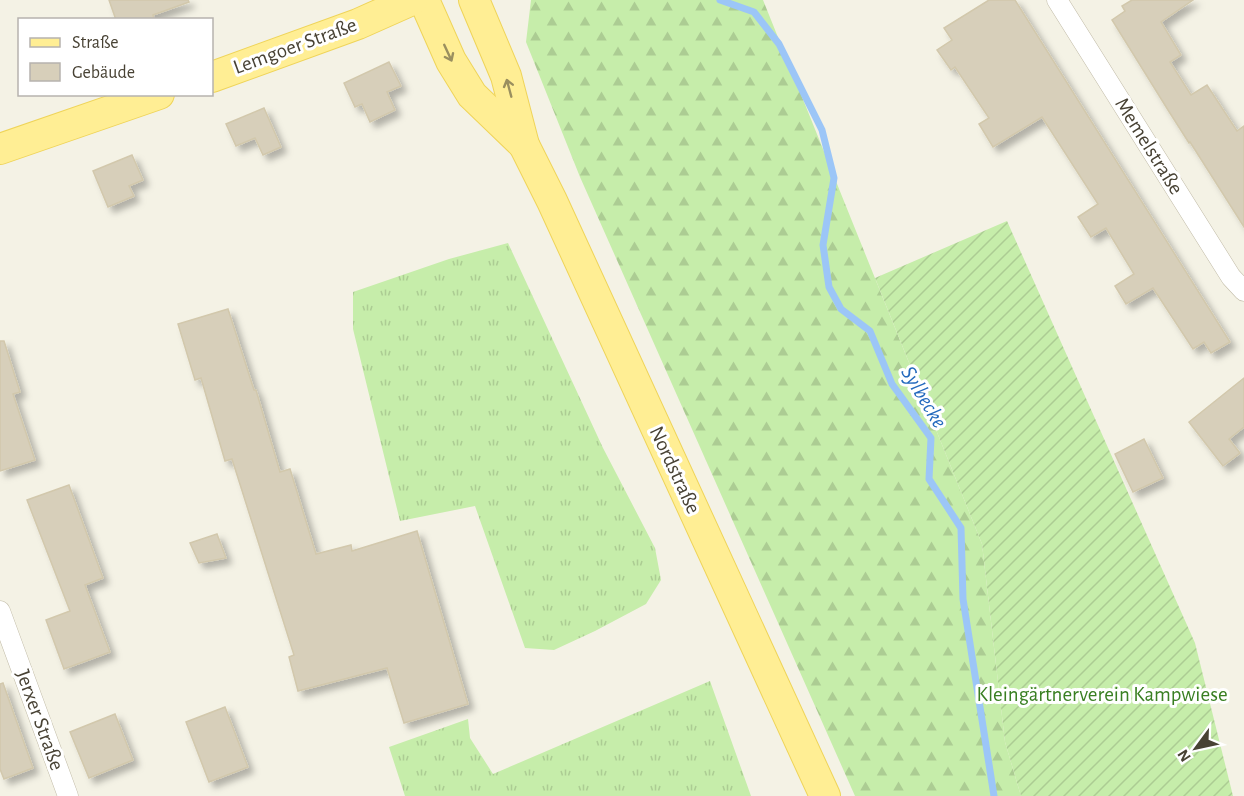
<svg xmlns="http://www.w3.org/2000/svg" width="1244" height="796" font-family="'Alegreya Sans',sans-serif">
<defs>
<pattern id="grass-tufts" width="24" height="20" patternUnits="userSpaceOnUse" patternTransform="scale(1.5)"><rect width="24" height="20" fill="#c6edaa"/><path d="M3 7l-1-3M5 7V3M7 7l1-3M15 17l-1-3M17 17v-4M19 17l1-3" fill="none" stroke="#accc93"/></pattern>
<pattern id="forest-firs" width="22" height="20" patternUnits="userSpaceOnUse" patternTransform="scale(1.5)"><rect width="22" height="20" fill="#c6edaa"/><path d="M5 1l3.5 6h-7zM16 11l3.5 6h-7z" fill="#accc93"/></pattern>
<pattern id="garden-furrows" width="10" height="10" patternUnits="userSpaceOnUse" patternTransform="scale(1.5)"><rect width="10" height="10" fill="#c6edaa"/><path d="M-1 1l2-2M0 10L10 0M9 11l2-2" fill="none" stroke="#accc93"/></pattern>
<filter id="shadow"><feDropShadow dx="5.5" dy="5.5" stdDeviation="3" flood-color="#0004"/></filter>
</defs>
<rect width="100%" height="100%" fill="#f4f2e5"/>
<g fill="url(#grass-tufts)">
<path d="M508,243L603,448L655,548L661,580L646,604L595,631L554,650L525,648L475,506L400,521L353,329V292L449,259Z"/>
<path d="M710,681L751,796H405L389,747L468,719L470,738L493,774Z"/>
</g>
<path fill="url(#forest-firs)" d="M531,0H763L982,544L1005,742L1021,796H855L580,177L526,42Z"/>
<path fill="url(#garden-furrows)" d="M1007,221L1195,643L1233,796H1021L1005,742L982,544L875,278Z"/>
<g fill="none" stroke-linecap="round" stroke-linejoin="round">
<path stroke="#9cc6f7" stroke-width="7" d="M720,0L754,12L779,44L822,130L834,178L823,245L829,287L841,309L870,331L892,384L931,438L929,479L961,528L963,599L994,796"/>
</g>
<g fill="#d7cfba" stroke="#d2c8ac" stroke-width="1.5" filter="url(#shadow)">
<path d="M109,0H188L189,2L153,15L154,20H116Z"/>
<path d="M989,0H1015L1230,342L1211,353L1204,342L1193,349L1153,288L1126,304L1115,286L1134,274L1106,228L1091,237L1078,217L1098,204L1042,117L993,147L979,124L989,118L955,67L951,70L937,50L952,40L944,28Z"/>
<path d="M1132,0H1193L1161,22L1181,55L1170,62L1191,95L1207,85L1237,131L1244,126V227L1190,142L1189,143L1168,110L1112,20L1125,11L1122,6Z"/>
<path d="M389,62L401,86L387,92L395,110L370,122L362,104L355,107L344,83Z"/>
<path d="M264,108L281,147L263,155L255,138L236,146L226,124Z"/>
<path d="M132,155L143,180L129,186L134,196L108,207L93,171Z"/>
<path d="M228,309L254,390H256L280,472L290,469L316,554L351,545L352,551L417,531L468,704L404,723L387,668L298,691L289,657L294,655L232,459L225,461L201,378L195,380L178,324Z"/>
<path d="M0,341H4L20,392L13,394L35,460L0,471Z"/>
<path d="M1244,378V427L1229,439L1240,453L1223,466L1189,422Z"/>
<path d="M1144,439L1163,478L1133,492L1115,454Z"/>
<path d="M69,485L103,578L85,585L110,652L64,669L46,620L70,611L27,500Z"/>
<path d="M217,534L226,558L199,563L190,543Z"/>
<path d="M3,683L33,768L4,779L0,769V684Z"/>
<path d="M225,707L248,767L209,782L186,722Z"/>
<path d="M115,714L133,760L89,778L70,732Z"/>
</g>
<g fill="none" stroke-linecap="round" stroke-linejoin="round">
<defs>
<g id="minor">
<path d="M1057,0L1231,277L1244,291"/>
<path d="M0,611L68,796"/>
</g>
<g id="primary">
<path d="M424,0L451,61L472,95L524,145"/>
<path d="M474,0L506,76L524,145L552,201L825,796"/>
<path d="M212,77L358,24L412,0"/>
<path d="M0,149L159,94"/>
</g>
</defs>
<use href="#minor" stroke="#c1bba7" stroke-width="21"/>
<use href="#primary" stroke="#efd459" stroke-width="32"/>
<use href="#minor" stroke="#fff" stroke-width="20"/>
<use href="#primary" stroke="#ffee94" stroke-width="30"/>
</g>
<defs><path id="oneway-shaft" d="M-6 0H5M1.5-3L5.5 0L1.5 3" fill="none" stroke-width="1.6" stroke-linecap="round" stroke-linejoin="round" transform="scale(1.5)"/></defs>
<g stroke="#9a8f5f">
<use href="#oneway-shaft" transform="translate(448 53) rotate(65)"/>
<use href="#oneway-shaft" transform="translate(509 88) rotate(-105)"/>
</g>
<g text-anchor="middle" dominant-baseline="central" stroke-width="6" stroke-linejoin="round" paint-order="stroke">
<g font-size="21" fill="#484234" stroke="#fff">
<text transform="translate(295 46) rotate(-20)">Lemgoer Straße</text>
<text transform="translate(1149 146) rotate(58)">Memelstraße</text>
<text transform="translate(675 470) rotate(65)">Nordstraße</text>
<text transform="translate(40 720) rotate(70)">Jerxer Straße</text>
</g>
<g font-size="21" fill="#397f22" stroke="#fff">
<text x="1102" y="694">Kleingärtnerverein Kampwiese</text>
</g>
<g font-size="22" font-style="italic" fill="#2369bd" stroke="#fff">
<text transform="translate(924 397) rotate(59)">Sylbecke</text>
</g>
</g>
<rect x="18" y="18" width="195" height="78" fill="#ffffff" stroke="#b6b3ae" stroke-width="1.5"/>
<rect x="30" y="38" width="30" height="9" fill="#ffee94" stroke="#b6b3ae" stroke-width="1.5"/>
<text x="72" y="48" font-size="18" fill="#484234">Straße</text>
<rect x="30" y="63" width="30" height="18" fill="#d7cfba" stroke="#b6b3ae" stroke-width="1.5"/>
<text x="72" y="78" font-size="18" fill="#484234">Gebäude</text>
<g transform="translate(1196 748) rotate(237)" stroke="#ffffff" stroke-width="4.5" paint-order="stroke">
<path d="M0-4.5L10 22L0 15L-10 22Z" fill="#484234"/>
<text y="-9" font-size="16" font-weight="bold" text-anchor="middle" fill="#484234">N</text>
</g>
</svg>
